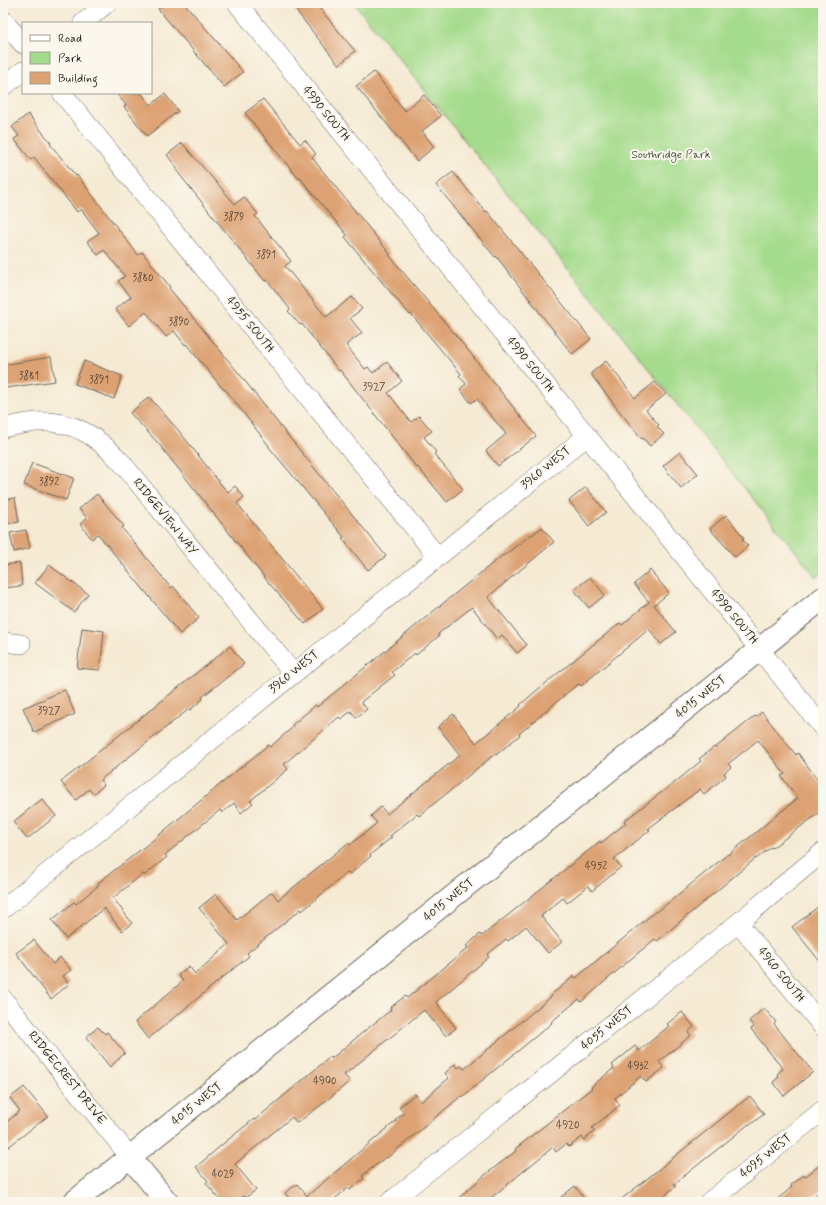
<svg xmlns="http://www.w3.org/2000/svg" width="826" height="1205" font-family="Mynerve,sans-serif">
<rect width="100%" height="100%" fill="#fbf7ec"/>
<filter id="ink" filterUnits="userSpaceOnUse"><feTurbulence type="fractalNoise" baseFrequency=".025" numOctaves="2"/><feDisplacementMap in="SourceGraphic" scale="8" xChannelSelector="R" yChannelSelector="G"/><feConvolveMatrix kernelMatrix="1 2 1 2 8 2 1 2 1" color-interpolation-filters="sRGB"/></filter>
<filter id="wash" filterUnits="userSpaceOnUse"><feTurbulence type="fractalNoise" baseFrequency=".012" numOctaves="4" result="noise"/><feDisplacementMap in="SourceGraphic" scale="16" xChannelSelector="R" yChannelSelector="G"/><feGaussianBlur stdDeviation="0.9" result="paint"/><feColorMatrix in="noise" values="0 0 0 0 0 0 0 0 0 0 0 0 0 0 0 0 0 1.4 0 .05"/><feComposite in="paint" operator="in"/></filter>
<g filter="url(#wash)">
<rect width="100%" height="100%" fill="#f5ead3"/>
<path fill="#a4db8c" stroke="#607c54" d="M354,3H823V571L816,577Z"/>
<g id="blocks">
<g fill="#dda273">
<path d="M165,3H184L243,72L224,87L158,9Z"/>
<path d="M290,3H315L355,51L339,65Z"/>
<path d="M374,72L405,111L424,95L441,116L422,131L434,147L417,161L356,86Z"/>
<path d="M116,93H141L151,105L165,94L178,111L147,136L124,107L126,105Z"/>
<path d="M263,99L300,144L305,140L316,154L312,157L317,164L390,254L389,255L467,349L536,436L498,466L486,451L506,434L477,399L471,403L460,389L466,384L459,376L461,374L411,314L410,315L382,282L345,237L347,235L300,178L299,179L245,113Z"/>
<path d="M28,114L51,143L50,144L76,176L77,175L138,255L142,252L170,287L169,288L241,376L285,432L386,556L368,570L342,538L344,537L268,446H269L225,389L224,390L186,344L185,345L174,331L166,337L146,312L129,326L115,309L131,297L118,281L125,276L104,250L98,255L87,241L99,233L81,209L77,212L34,157L31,160L14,139L19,136L12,127Z"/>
<path d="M182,143L235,204L244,197L258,214L255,216L291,261L285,266L326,317L352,297L362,309L350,318L362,333L346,345L365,369L368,367L373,373L387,362L402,381L388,393L411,422L419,416L432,431L424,437L436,452L434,454L463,489L447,502L418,467L417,468L340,370L339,371L302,324L300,325L288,311L290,309L267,280L265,281L176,170L177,168L167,155Z"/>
<path d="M453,172L486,212L487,211L591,339L572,354L496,256L495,257L436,185Z"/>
<path d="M51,357L55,381L6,388L3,365Z"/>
<path d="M84,361L122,376L114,399L75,384Z"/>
<path d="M606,361L635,398L655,382L666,394L646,410L659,425L657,427L664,434L650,446L643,438L642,439L624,417L593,377L591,373Z"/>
<path d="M149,397L179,431L223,487L228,492L235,486L244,497L237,503L323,609L305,624L268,582L158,443L130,413Z"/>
<path d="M680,452L698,474L681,488L663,466Z"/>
<path d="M32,463L74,478L66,500L24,485Z"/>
<path d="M586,487L606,512L589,526L569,501Z"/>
<path d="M97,494L124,526L122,528L171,588L173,586L199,618L180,634L98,534L92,539L80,524L87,518L79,509Z"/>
<path d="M15,498L19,522L3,524V500Z"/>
<path d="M726,515L744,538L742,539L748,546L735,557L710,529Z"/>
<path d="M542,527L554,542L488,597L527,645L517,653L502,635L497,639L472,607L438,634L439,636L416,655L415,653L392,672L395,675L361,702L367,709L356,718L351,711L341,719L339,717L284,764L288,769L250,801L253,803L241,813L234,803L222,813L220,810L165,855L167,857L145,875L143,874L113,898L132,923L122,931L104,908L66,939L52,920L74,902L76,904L99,885L98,883L153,840L268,745L270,747L293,727L292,725L316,705L317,707L441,605L503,555V556L532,534V535Z"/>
<path d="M26,530L30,548L14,552L10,533Z"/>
<path d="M20,563L22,586L3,588V565Z"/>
<path d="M49,565L88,594L74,612L35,583Z"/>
<path d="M650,570L669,593L654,605L676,632L661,644L649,629L581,686L579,684L573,688L519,734L520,735L496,755L495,754L419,816L417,814L390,836L392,837L370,855L371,856L350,874L348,872L302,911L301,909L247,953L249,956L148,1039L135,1022L183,981L178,975L189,966L195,974L229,944L199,908L216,894L237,920L272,892L278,900L348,843L350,845L377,823L371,816L381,807L387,814L460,755L438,727L453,714L476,743L521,706L520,705L536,691L620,623L622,625L649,602L634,584Z"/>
<path d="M590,577L605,595L589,608L574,590Z"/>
<path d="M82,628L104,631L100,670L77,668Z"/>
<path d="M230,646L244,664L202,697L203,699L190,710L189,709L100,780L104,785L93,794L89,789L76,800L61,782Z"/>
<path d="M65,690L75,714L34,732L23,708Z"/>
<path d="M762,712L796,755L798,753L823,787V810L772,848L771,847L756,859V858L657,941L655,939L632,958L581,1002L579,999L551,1022L552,1023L462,1097L461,1096L387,1158L386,1157L362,1176L364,1178L350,1190L348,1188L331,1202H292L285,1193L297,1184L307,1196L396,1121L395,1120L404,1113L399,1107L415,1094L421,1102L449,1078L445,1073L455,1064L458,1068L461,1066L464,1069L552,996L551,995L574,976L576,978L656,911L657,912L728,854V855L798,798L781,776L785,774L758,740L728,764L731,767L724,773L726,776L704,794L700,789L648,829L650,830L614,859L621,867L592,891L588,886L567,903L563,898L541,916L562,942L548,953L526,926L508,941L506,939L487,955L489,957L436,1002L456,1028L446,1036L424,1010L344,1075L350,1081L321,1105L297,1123L292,1117L235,1164L256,1190L245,1198L244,1196L237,1202H222L206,1183L208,1181L196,1167L224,1143L254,1119L255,1120L330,1057L331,1059L362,1033L391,1010L390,1008L405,996L407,998L468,948L466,946L480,934L482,936L593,847L600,841L601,843L626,823L624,821L678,780L701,761L699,759L714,747L715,748L755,716L756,717Z"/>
<path d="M42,799L56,816L27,839L13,822Z"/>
<path d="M823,903V965L792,927Z"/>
<path d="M34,940L53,964L60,957L71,970L63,976L69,984L51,999L16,953Z"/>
<path d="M764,1008L776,1022L774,1024L786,1039L813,1072L784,1096L773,1082L779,1077L777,1074L783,1069L751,1029L754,1027L749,1021Z"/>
<path d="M682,1012L694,1027L688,1032L691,1035L659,1062L664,1068L646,1082L641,1076L615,1098L620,1105L592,1128L595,1131L584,1140L582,1137L569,1147L566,1144L556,1152L553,1147L486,1202H454L485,1175L516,1151L515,1149L592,1088L591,1087L614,1068L612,1065L635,1046L639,1051L669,1026L667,1024Z"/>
<path d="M98,1027L105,1034L107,1032L125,1053L110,1067L86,1037Z"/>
<path d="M24,1087L48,1116L3,1151V1125L20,1111L10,1098Z"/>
<path d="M750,1096L764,1114L750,1125L749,1124L674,1184L676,1186L657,1202H618Z"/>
<path d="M823,1162V1189L807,1202H774L792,1187L791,1185L804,1175L805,1177Z"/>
<path d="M575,1186L587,1202H555Z"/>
</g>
</g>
</g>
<g filter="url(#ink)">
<use href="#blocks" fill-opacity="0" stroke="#68645c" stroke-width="1"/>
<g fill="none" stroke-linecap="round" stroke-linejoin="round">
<defs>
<g id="street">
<path d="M237,3L823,728"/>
<path d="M3,20L23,44"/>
<path d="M83,23L107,3"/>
<path d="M3,87L23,71"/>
<path d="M62,93L437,556"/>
<path d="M3,428C14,426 25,423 36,422C74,420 97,436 122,463L293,673"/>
<path d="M3,642L21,644"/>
<path d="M3,909L587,436"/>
<path d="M738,923L823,1027"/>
<path d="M3,999L130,1157"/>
<path d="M390,1202L738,923L823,852"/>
<path d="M709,1202L823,1110"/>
</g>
<g id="secondary">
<path d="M130,1157L167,1202"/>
<path d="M74,1202L823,598"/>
</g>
</defs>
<use href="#street" stroke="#68645c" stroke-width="20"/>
<use href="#secondary" stroke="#68645c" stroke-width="24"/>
<use href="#street" stroke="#fff" stroke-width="19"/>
<use href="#secondary" stroke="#fff" stroke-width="22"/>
</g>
</g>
<g text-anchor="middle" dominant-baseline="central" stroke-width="4" stroke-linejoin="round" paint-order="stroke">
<g font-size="10" fill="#4c3e32">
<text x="234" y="217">3879</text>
<text x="266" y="255">3891</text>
<text x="143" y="278">3880</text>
<text x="179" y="322">3890</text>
<text x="29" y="376">3881</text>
<text x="99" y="380">3891</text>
<text x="374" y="387">3927</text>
<text x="49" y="482">3892</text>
<text x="49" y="711">3927</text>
<text x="596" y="866">4952</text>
<text x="638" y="1066">4932</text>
<text x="325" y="1081">4900</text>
<text x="568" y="1125">4920</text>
<text x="223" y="1174">4029</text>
</g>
<g font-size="12" fill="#1c1c1c" stroke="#fbf7ec">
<text transform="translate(326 114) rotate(51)">4990 SOUTH</text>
<text transform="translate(250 325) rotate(51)">4955 SOUTH</text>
<text transform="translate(530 365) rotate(51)">4990 SOUTH</text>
<text transform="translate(546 468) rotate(-39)">3960 WEST</text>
<text transform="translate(165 517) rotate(51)">RIDGEVIEW WAY</text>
<text transform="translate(734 617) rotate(51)">4990 SOUTH</text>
<text transform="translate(294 672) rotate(-39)">3960 WEST</text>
<text transform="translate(701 697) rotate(-39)">4015 WEST</text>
<text transform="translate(449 900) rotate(-39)">4015 WEST</text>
<text transform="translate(781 975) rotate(51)">4960 SOUTH</text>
<text transform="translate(607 1028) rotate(-39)">4055 WEST</text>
<text transform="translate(67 1078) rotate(51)">RIDGECREST DRIVE</text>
<text transform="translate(197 1104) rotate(-39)">4015 WEST</text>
<text transform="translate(766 1156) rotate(-39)">4095 WEST</text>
</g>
<g font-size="12" fill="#45553e" stroke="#fbf7ec">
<text x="671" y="155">Southridge Park</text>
</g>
</g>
<rect width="826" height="1205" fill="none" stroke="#fbf7ec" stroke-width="16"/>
<rect x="22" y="22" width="130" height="72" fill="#fbf7ec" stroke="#a29f99"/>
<rect x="30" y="35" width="20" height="6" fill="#ffffff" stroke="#a29f99"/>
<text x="58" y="42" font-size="12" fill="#1c1c1c">Road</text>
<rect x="30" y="52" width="20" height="12" fill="#a4db8c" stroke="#a29f99"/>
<text x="58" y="62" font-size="12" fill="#1c1c1c">Park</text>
<rect x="30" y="72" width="20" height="12" fill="#dda273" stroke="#a29f99"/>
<text x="58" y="82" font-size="12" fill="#1c1c1c">Building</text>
</svg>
